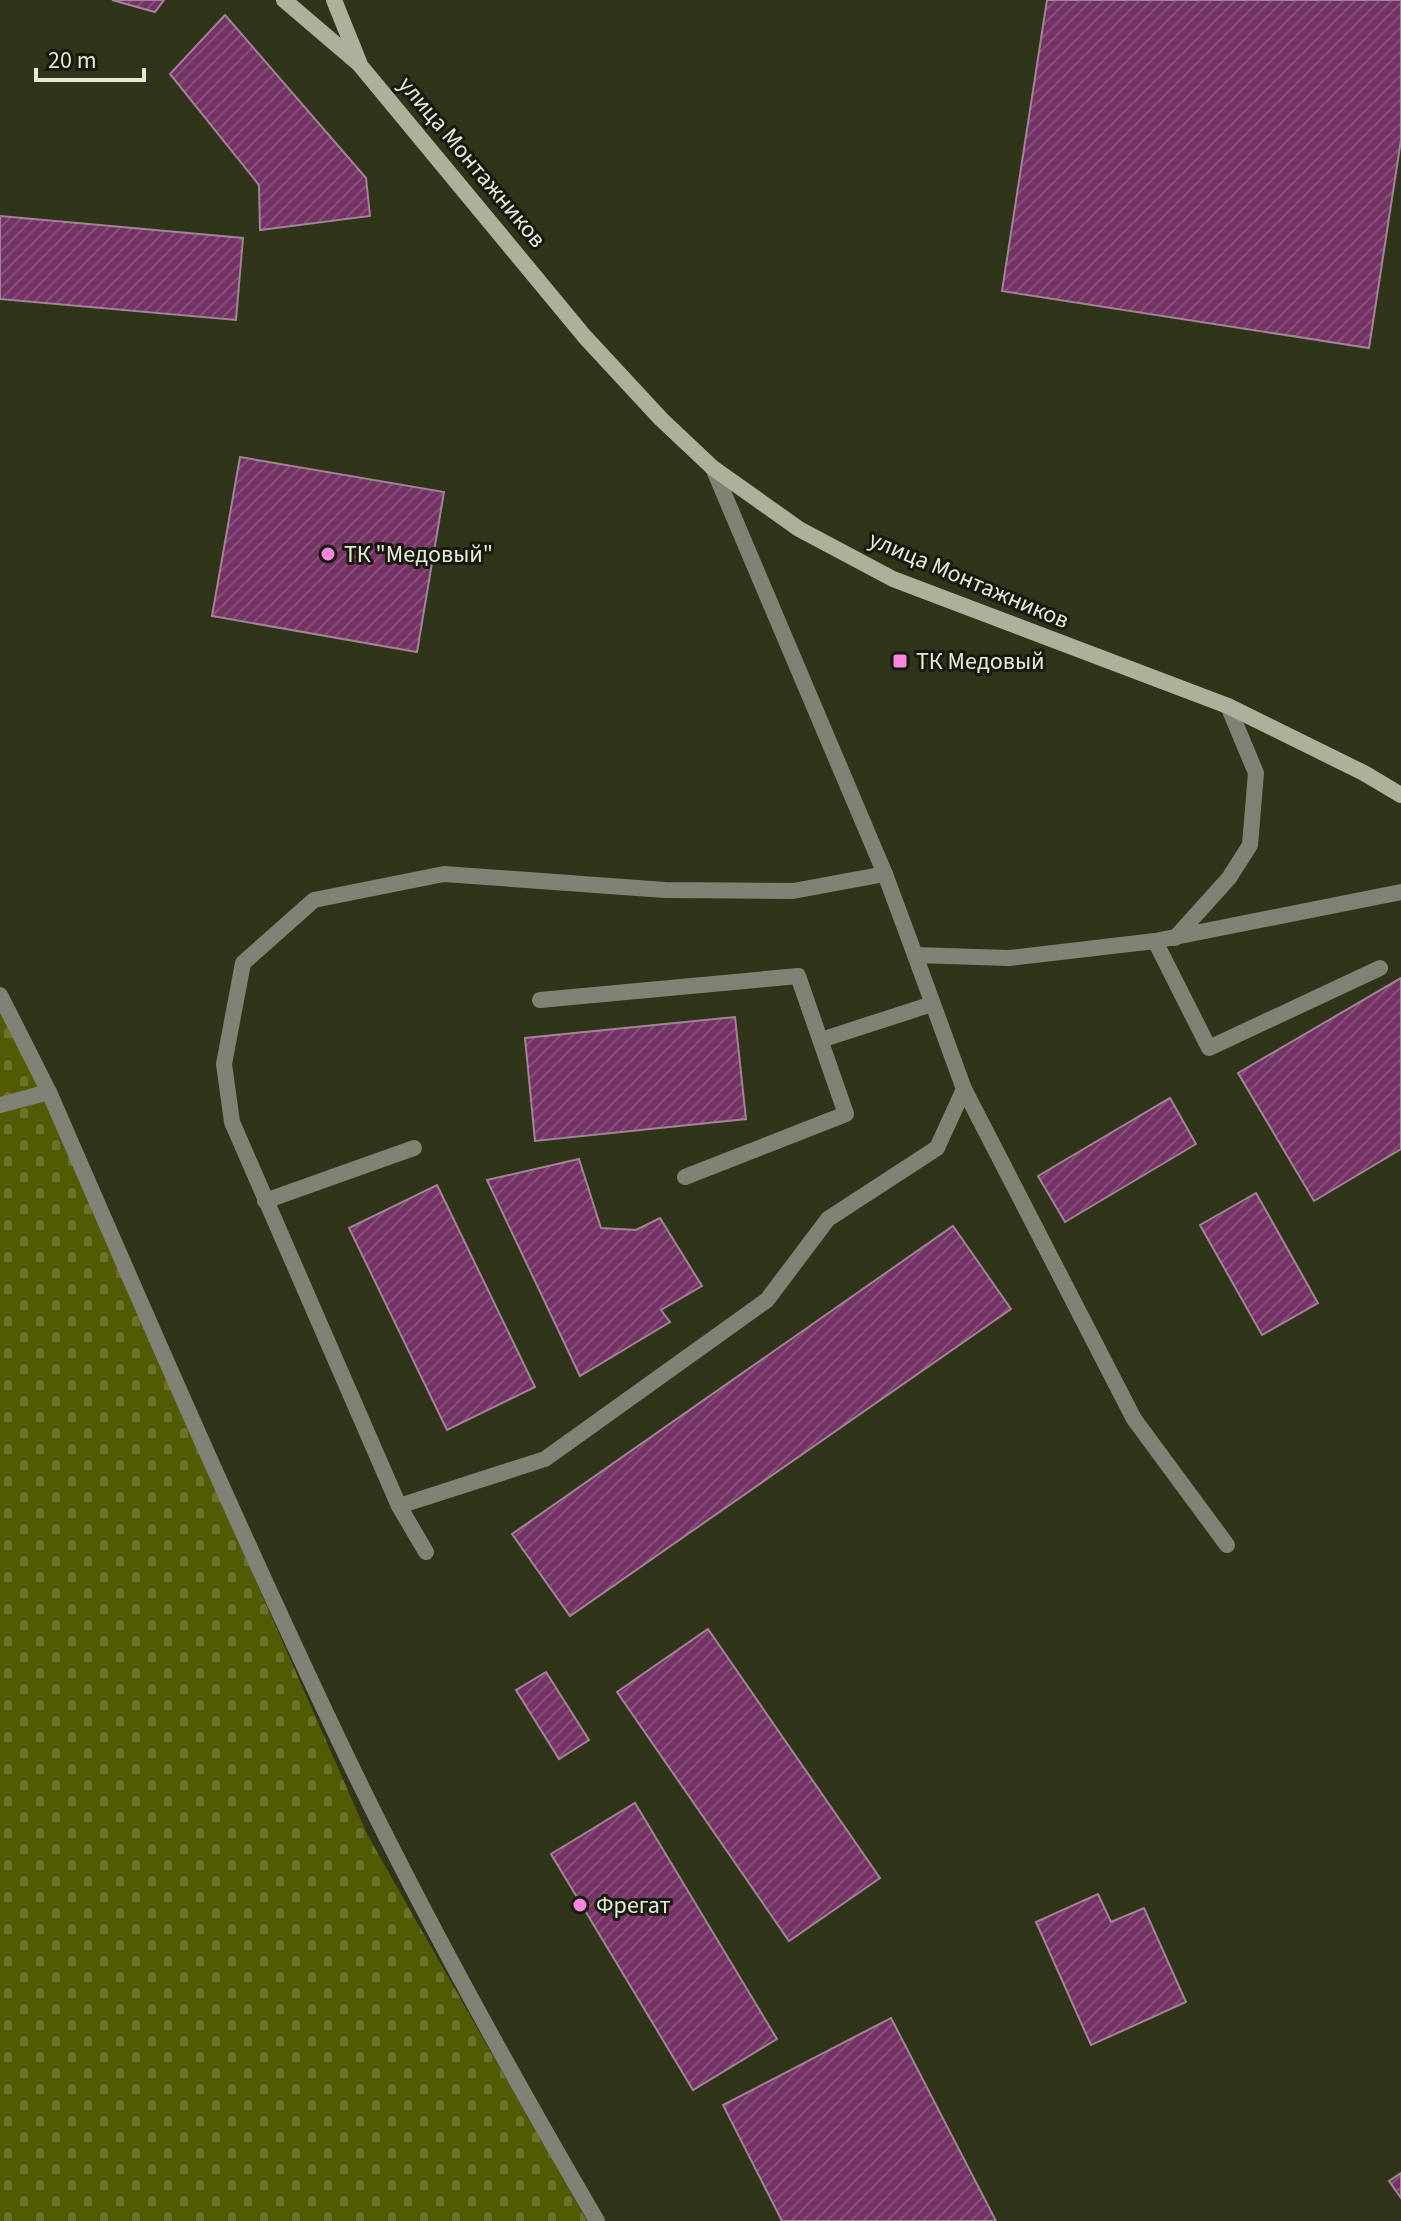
<svg xmlns="http://www.w3.org/2000/svg" width="1401" height="2221" font-family="'Source Sans 3',sans-serif">
<defs>
<pattern id="cemetery-stones" width="16" height="16" patternUnits="userSpaceOnUse" patternTransform="scale(2)"><rect width="16" height="16" fill="#535a04"/><path d="M2 7V4a2 2 0 0 1 4 0v3zM10 15v-3a2 2 0 0 1 4 0v3z" fill="#6c7228"/></pattern>
<pattern id="building-hatch" width="6" height="6" patternUnits="userSpaceOnUse" patternTransform="scale(2)"><rect width="6" height="6" fill="#743265"/><path d="M-1 1l2-2M0 6l6-6M5 7l2-2" fill="none" stroke="#88507a"/></pattern>
</defs>
<rect width="100%" height="100%" fill="#303418"/>
<path fill="url(#cemetery-stones)" d="M0,999L368,1836L587,2221H0Z"/>
<g fill="url(#building-hatch)" stroke="#a18498" stroke-width="2">
<path d="M112,0H164L155,12Z"/>
<path d="M1047,0H1401V140L1369,348L1002,291Z"/>
<path d="M225,15L366,178L370,216L260,230L259,185L170,74Z"/>
<path d="M0,216L243,238L236,320L0,299Z"/>
<path d="M240,457L444,492L417,652L212,616Z"/>
<path d="M1401,978V1149L1314,1201L1238,1073Z"/>
<path d="M735,1017L746,1119L535,1141L525,1038Z"/>
<path d="M1170,1098L1196,1144L1065,1222L1038,1176Z"/>
<path d="M579,1159L601,1228L636,1230L660,1218L702,1286L661,1310L670,1322L580,1376L487,1180Z"/>
<path d="M437,1185L535,1387L447,1430L349,1228Z"/>
<path d="M1256,1193L1318,1303L1262,1335L1200,1225Z"/>
<path d="M953,1226L1011,1309L570,1616L512,1534Z"/>
<path d="M708,1629L880,1878L789,1941L617,1692Z"/>
<path d="M546,1672L589,1740L559,1759L516,1690Z"/>
<path d="M635,1803L777,2039L693,2090L551,1854Z"/>
<path d="M1098,1894L1111,1922L1144,1908L1186,2002L1091,2045L1036,1922Z"/>
<path d="M891,2018L996,2221H782L723,2105Z"/>
<path d="M1401,2173V2198L1389,2181Z"/>
</g>
<g fill="none" stroke-linecap="round" stroke-linejoin="round">
<g stroke="#808275" stroke-width="16">
<path d="M1155,941L1209,1048L1380,968"/>
<path d="M0,995L49,1092"/>
<path d="M540,1000L798,976L846,1114L685,1177"/>
<path d="M821,1040L932,1004"/>
<path d="M964,1089L1134,1419L1227,1545"/>
<path d="M0,1105L49,1092C142,1306 235,1521 335,1732C414,1899 504,2062 597,2221"/>
<path d="M265,1201L414,1148"/>
<path d="M399,1506L232,1122L224,1064L243,963L314,900L444,874L665,890L793,891L885,874"/>
<path d="M426,1552L399,1506L545,1459L767,1300L828,1219L937,1148L964,1089L915,955"/>
</g>
<g stroke="#808275" stroke-width="16">
<path d="M713,468L885,874L915,955L1009,958L1155,941L1401,892"/>
<path d="M1175,938L1229,878L1250,845L1256,773L1228,706"/>
</g>
<g stroke="#adb09a" stroke-width="16">
<path d="M284,0L359,64L585,337L661,419L713,468L799,529L893,579L1228,706L1364,773L1401,795"/>
<path d="M334,0L359,62"/>
</g>
</g>
<g fill="#fe85e0" stroke="#191a0e" stroke-width="3">
<circle cx="328" cy="554" r="8"/>
<rect x="892" y="653" width="16" height="16" rx="4"/>
<circle cx="580" cy="1905" r="8"/>
</g>
<g text-anchor="middle" dominant-baseline="central" stroke-width="6" stroke-linejoin="round" paint-order="stroke">
<g font-size="24" fill="#e7ead9" stroke="#191a0e">
<text transform="translate(472 162) rotate(50)">улица Монтажников</text>
<text transform="translate(969 580) rotate(23)">улица Монтажников</text>
</g>
<g font-size="24" fill="#e7ead9" stroke="#191a0e" text-anchor="start">
<text x="344" y="554">ТК "Медовый"</text>
<text x="916" y="661">ТК Медовый</text>
<text x="596" y="1905">Фрегат</text>
</g>
</g>
<path d="M36 68v12h108v-12" fill="none" stroke="#e7ead9" stroke-width="4"/>
<text x="48" y="68" font-size="24" fill="#e7ead9" stroke="#191a0e" stroke-width="6" paint-order="stroke">20 m</text>
</svg>
